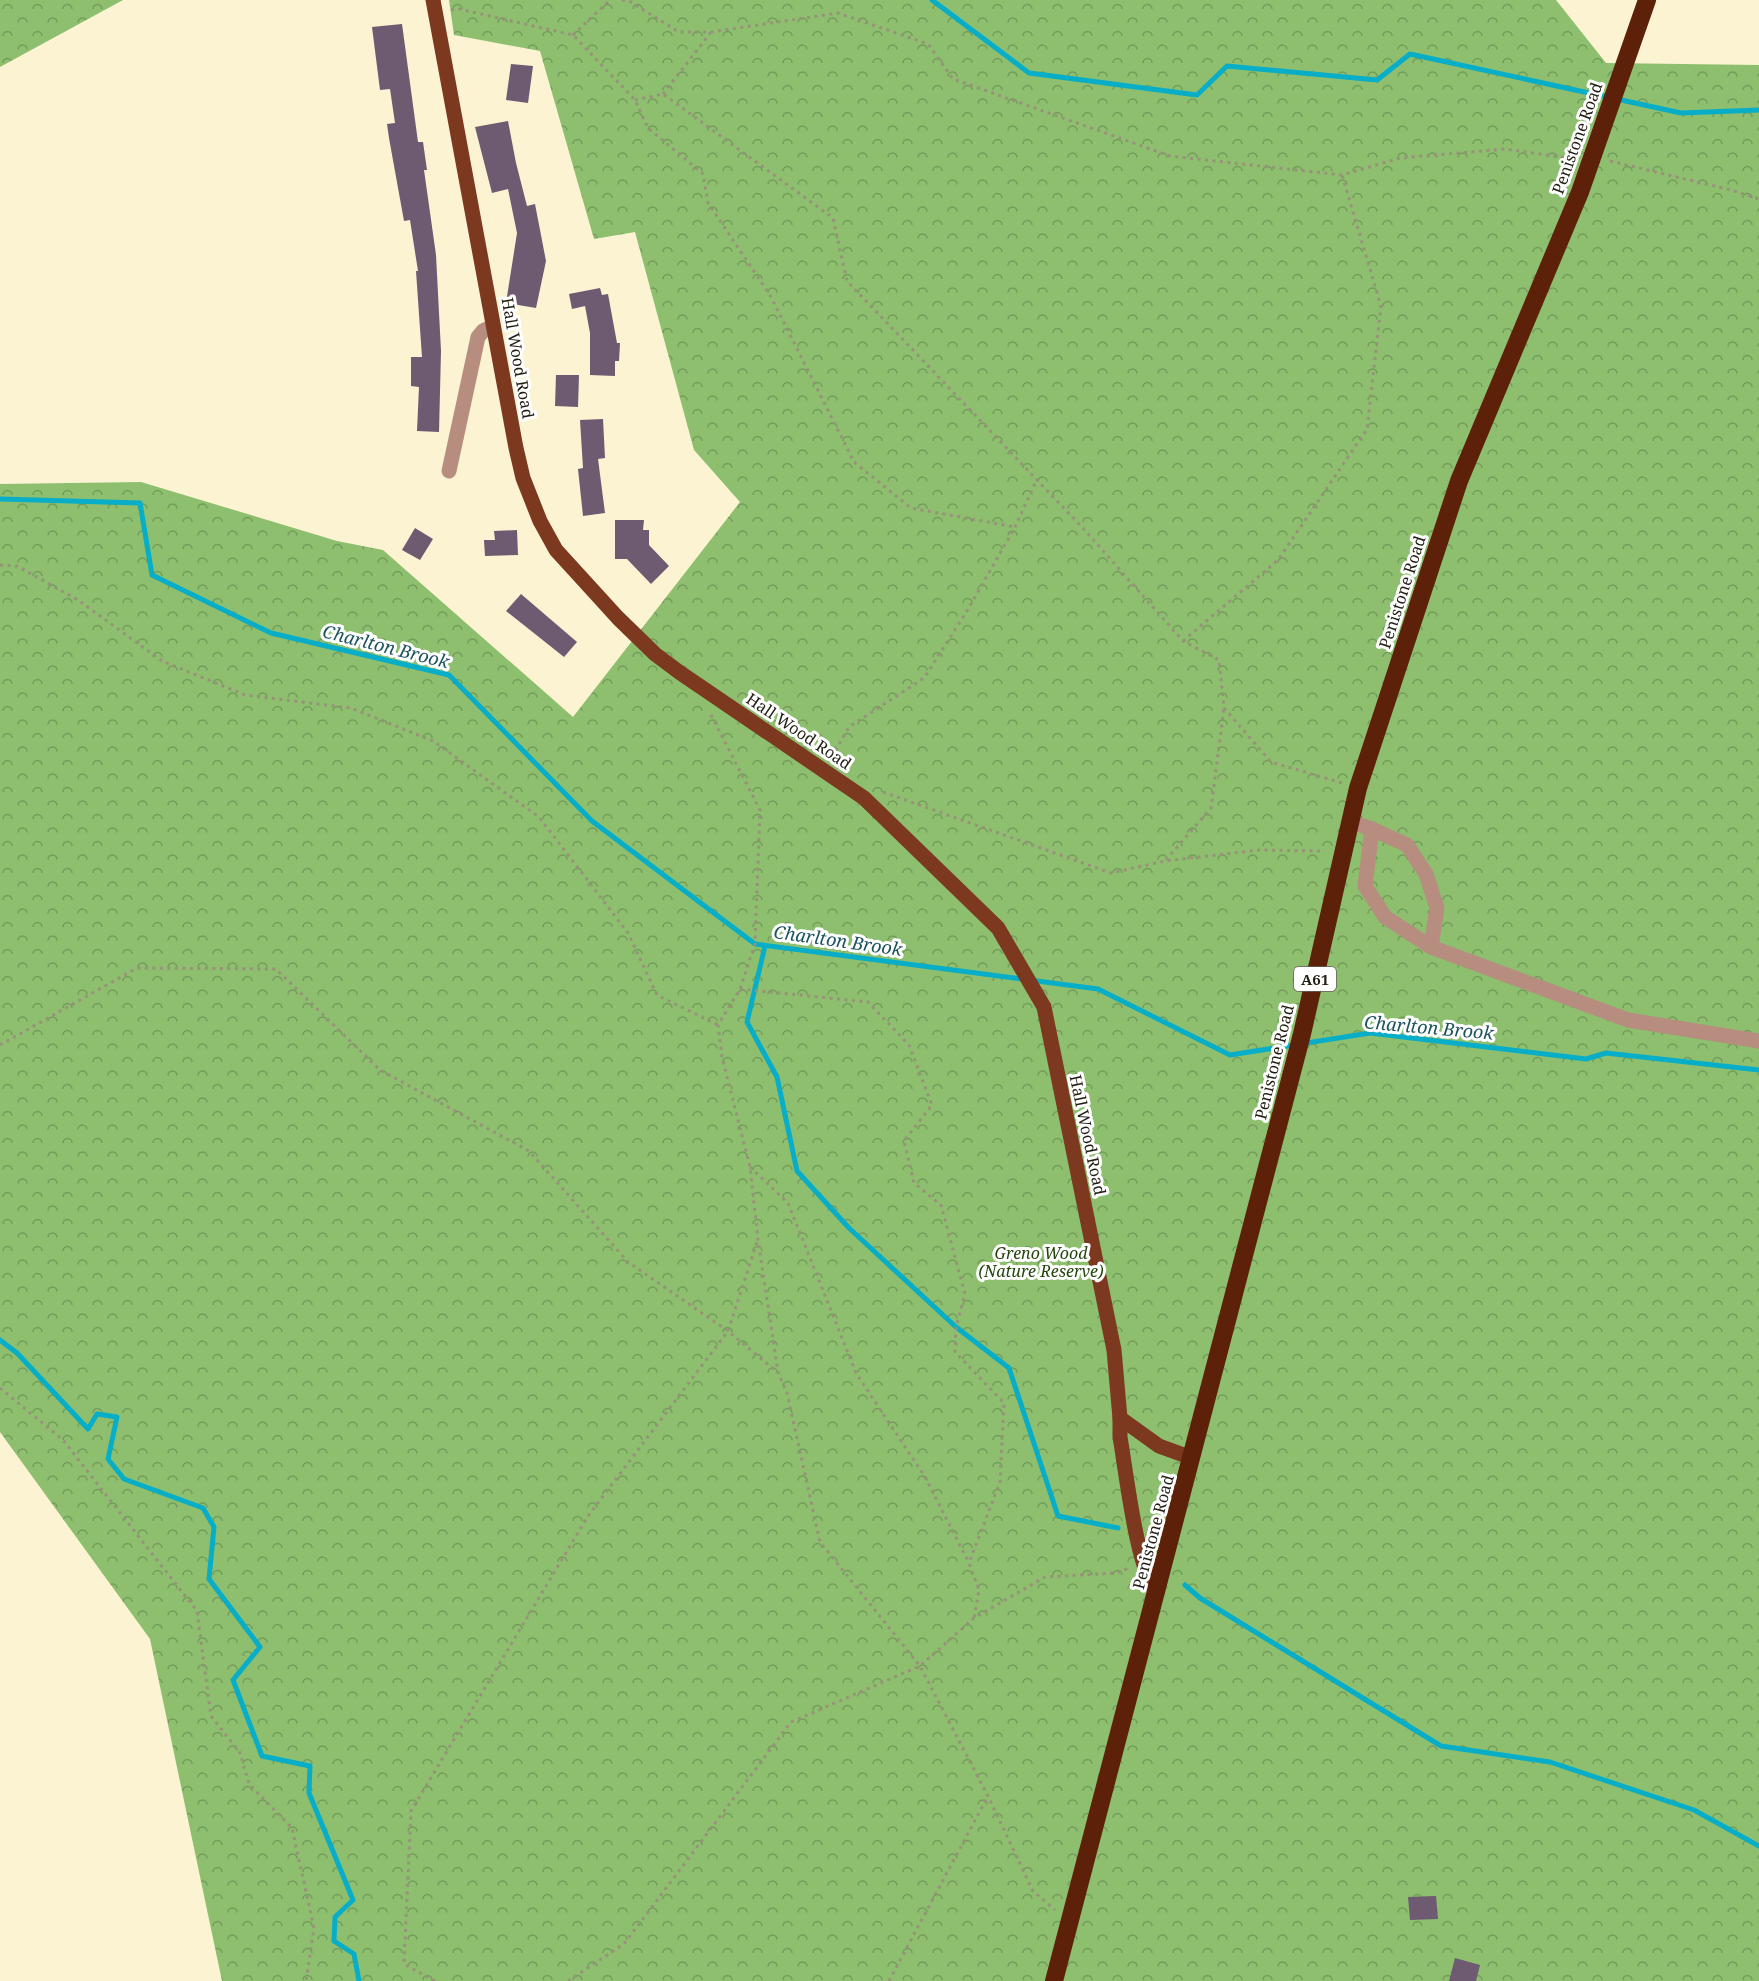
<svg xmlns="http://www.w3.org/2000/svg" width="1759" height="1981" font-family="'Noto Serif',serif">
<defs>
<pattern id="forest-crowns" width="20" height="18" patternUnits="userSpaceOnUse" patternTransform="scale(1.5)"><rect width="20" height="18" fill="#8dbf6f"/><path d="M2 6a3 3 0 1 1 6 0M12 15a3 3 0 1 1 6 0" fill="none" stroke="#739b5a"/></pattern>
</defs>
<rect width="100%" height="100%" fill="#fbf3d2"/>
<g fill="url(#forest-crowns)">
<path d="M0,0H123L0,67Z"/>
<path d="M449,0H1556L1606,63L1759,65V1981H222L150,1639L0,1432V484L141,482L337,541L383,550L573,717L740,502L694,450L635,232L594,239L540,51L454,35Z"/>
</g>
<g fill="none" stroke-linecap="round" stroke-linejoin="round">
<g stroke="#08adc8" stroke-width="5">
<path d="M932,0L1029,73L1197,95L1227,66L1377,80L1410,54L1681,113L1759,110"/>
<path d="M0,499L140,503L152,575L271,633L449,675L592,821L755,944L1098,989L1230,1055L1370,1033L1586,1059L1606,1053L1759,1070"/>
<path d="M765,946L747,1022L777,1077L797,1171L849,1228L956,1327L1009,1368L1058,1516L1118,1528"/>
<path d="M0,1340L17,1353L88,1429L97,1414L117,1417L108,1459L124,1479L203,1508L214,1527L209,1579L260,1647L233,1680L262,1756L310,1766L309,1793L353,1900L335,1917L334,1941L354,1954L359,1981"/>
<path d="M1185,1585L1200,1598L1441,1746L1550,1762L1694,1810L1759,1846"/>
</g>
</g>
<g fill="#6e5a71">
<path d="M402,24L418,142H423L427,170H424L436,255L441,351L439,432L417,431L419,387L411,386V357H422L416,271H418L410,220L404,221L389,138L387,124L395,123L390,89L380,90L372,27Z"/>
<path d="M511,64L533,66L528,103L506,100Z"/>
<path d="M508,121L516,163L527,206L535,204L546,261L536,308L506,303L517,233L508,189L492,193L475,127Z"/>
<path d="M600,288L602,295L608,294L617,343H620L619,361H615V376L590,375V333L585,306L572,309L569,294Z"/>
<path d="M556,375H579L578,407L555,406Z"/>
<path d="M603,419L605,458L598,459L605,513L583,516L578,469L583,468L580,420Z"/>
<path d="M615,520H644L643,530H649V545L669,566L651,584L627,559H615Z"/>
<path d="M415,528L433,539L420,560L402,550Z"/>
<path d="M517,530L518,555L485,556L484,540H495L494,531Z"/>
<path d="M521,594L577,642L564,657L506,611Z"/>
<path d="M1436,1896L1438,1919L1410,1920L1408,1897Z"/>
<path d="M1455,1958L1480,1965L1476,1981H1449Z"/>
</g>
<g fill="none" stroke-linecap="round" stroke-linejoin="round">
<g stroke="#98927b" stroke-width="3" stroke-dasharray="3 4.5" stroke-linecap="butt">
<path d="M622,0L629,1L679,32H711L838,13L928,44L953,79L1170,156L1342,175L1400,158L1505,149L1574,159"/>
<path d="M451,10L459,9L573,35L635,100L648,128L703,174L708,203L770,295L854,462L911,508L1015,527"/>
<path d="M573,35L610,0"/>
<path d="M663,94L711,32"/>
<path d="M635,100L663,94L833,218L847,281L1081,526L1183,641L1219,660L1224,708L1271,762L1342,783"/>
<path d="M1610,161L1731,190L1759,199"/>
<path d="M0,565L17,566L78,600L162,661L245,695L351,708L433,741L539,817L628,933L657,995L718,1025"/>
<path d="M1183,641L1278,560L1367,429L1381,306L1342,175"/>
<path d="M711,715L760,810L755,944L740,989L718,1025L722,1057L750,1167L758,1240L778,1372L787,1393L820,1542L920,1666L988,1796L1033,1891L1055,1910"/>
<path d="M832,757L849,727L924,678L967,611L1015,527L1037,479"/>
<path d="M883,792L1111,873L1165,861L1259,850L1325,851"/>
<path d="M1166,860L1211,808L1224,708"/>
<path d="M740,989L868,1002L909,1045L932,1105L904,1141L914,1183L941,1205L965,1294L956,1327L955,1352L1004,1403L1000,1482L969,1563L979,1590L974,1618"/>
<path d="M0,1045L137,968L276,969L380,1070L529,1151L628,1262L728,1331L776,1371"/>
<path d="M750,1167L788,1203L856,1373L925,1477L969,1563"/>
<path d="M0,1388L63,1440L197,1611L211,1716L240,1753L249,1784L292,1828L314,1928L306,1981"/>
<path d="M435,1981L404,1964L411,1811L588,1516L728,1331L757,1242"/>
<path d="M568,1981L624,1944L791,1722L920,1666L974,1618L1045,1577L1116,1573L1129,1568"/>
<path d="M889,1981L988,1796"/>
</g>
<g stroke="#b68d7f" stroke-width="15">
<path d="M449,471L478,337L483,331L493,326"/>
<path d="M1352,822L1372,829L1365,886L1385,917L1431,947L1628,1020L1759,1041"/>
<path d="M1372,829L1407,845L1426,874L1437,908L1431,947"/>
</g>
<g stroke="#7d3820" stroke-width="15">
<path d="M433,0L516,448L523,478L540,521L556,550L618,618L655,654L679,672L864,798L998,928L1044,1007L1114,1350L1120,1418L1159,1446L1192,1458"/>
<path d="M1120,1418V1437C1126,1471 1137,1571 1157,1593"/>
</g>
<path stroke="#5d2008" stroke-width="18" d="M1054,1981L1302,1034L1358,788L1459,481L1580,192L1647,0"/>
</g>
<g text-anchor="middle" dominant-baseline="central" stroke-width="6" stroke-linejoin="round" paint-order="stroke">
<rect fill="#fff" stroke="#646259" stroke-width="1.5" x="1294" y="967" width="42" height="24" rx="4.5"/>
<g font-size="15" font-weight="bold" fill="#211e12">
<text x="1315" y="979">A61</text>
</g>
<g font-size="16" fill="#211e12" stroke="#fff">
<text transform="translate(1577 138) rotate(-70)">Penistone Road</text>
<text transform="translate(518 358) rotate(80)">Hall Wood Road</text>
<text transform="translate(1402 592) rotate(-72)">Penistone Road</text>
<text transform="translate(799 731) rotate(34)">Hall Wood Road</text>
<text transform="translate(1274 1062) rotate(-76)">Penistone Road</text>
<text transform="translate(1088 1135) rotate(78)">Hall Wood Road</text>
<text transform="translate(1153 1532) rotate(-75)">Penistone Road</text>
</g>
<g font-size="16" font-style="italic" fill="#24440c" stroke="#fff">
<text x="1041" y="1253">Greno Wood<tspan x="1041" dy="18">(Nature Reserve)</tspan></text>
</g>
<g font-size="18" font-style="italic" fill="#1c535f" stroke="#fff">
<text transform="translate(386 646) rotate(14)">Charlton Brook</text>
<text transform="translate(838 940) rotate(8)">Charlton Brook</text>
<text transform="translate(1429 1027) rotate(5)">Charlton Brook</text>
</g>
</g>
</svg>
